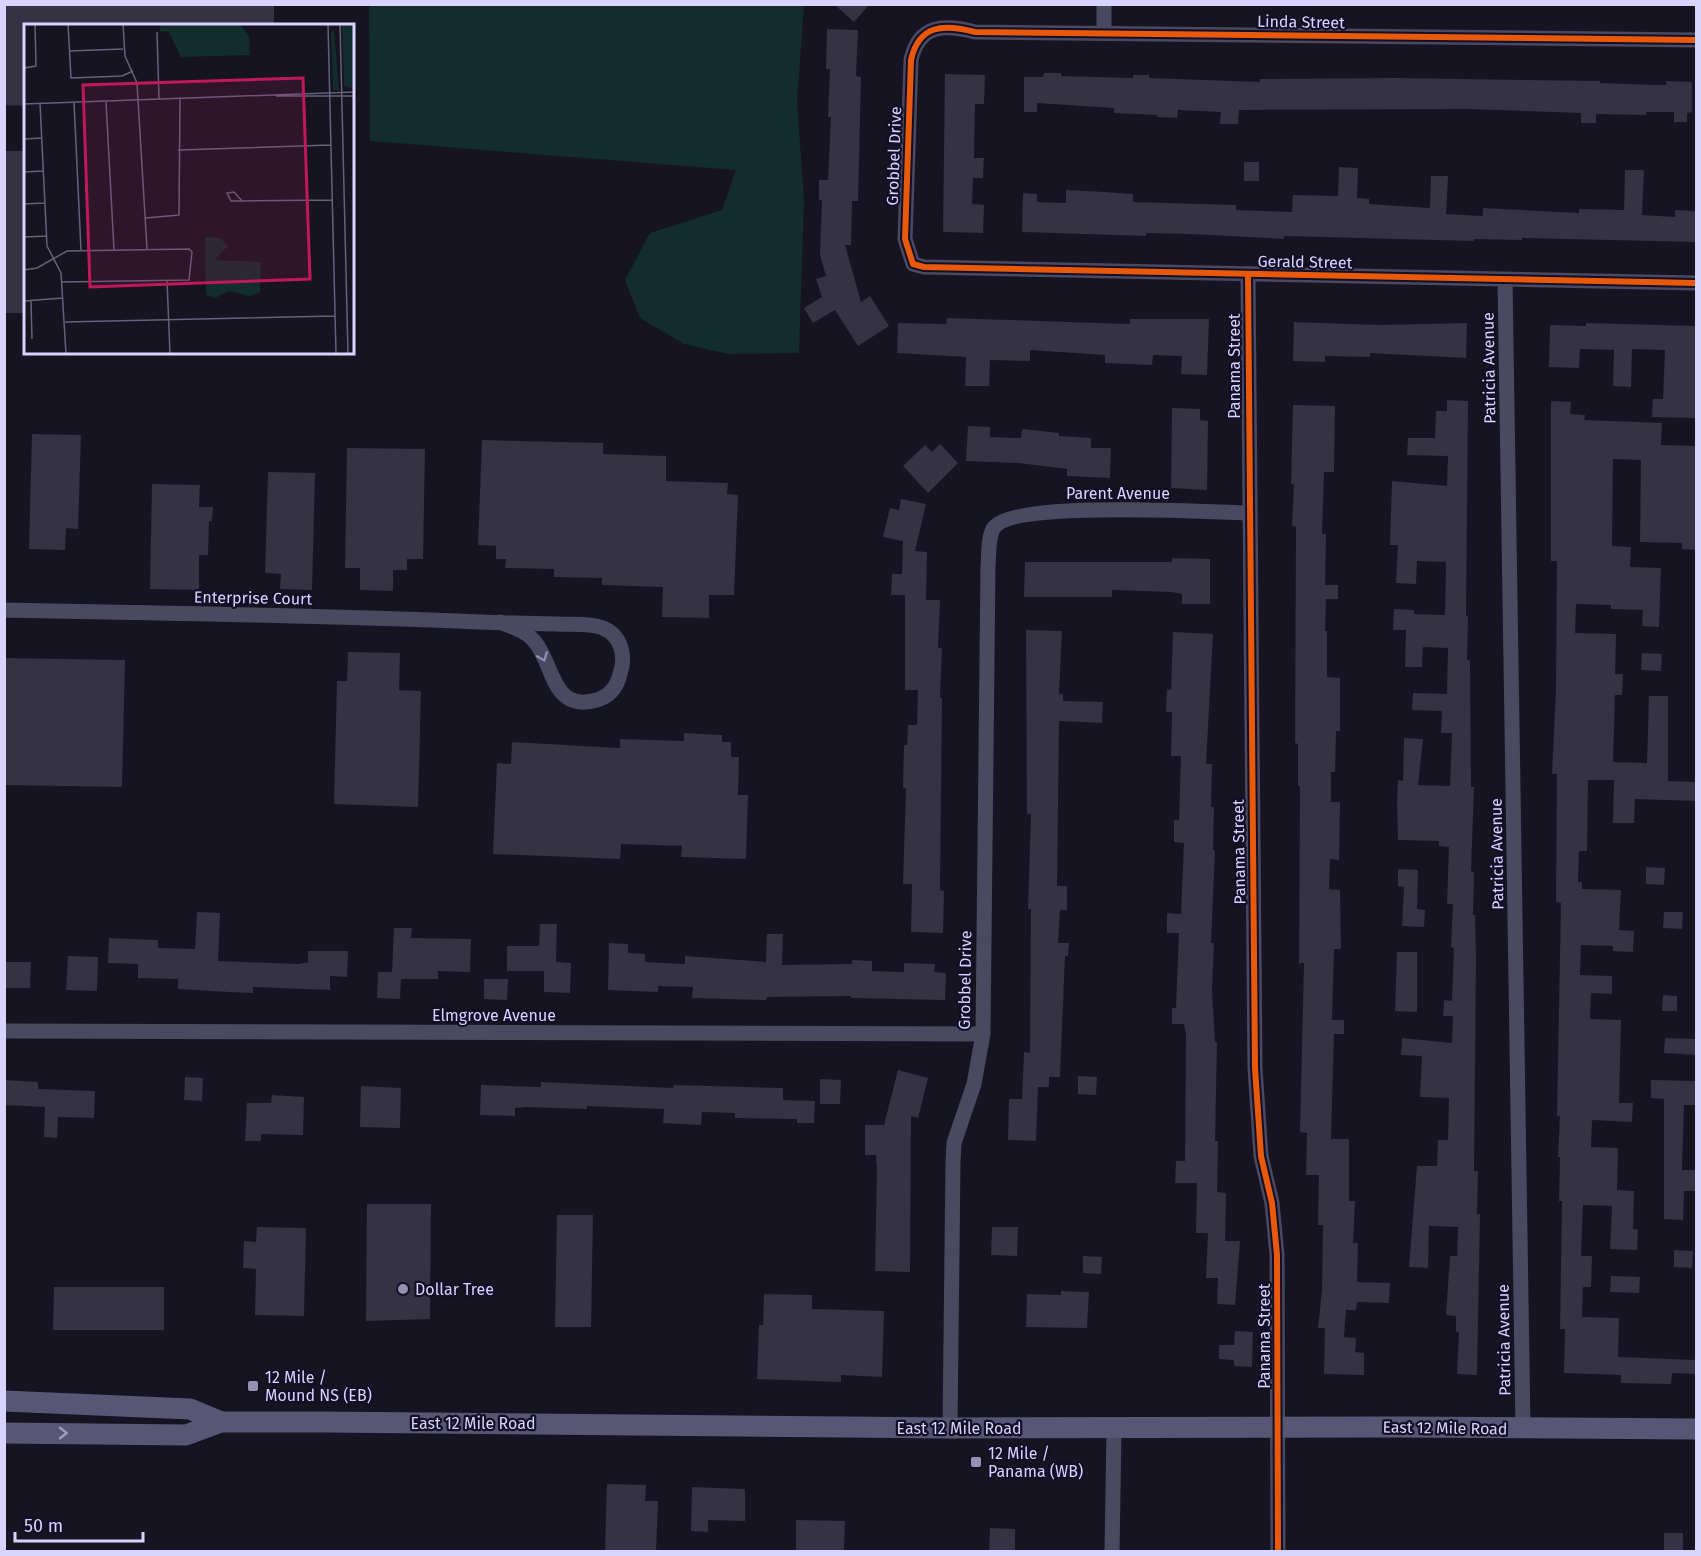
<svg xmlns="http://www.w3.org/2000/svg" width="1701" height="1556" font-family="'Fira Sans',sans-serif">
<rect width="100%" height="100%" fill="#161421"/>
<path fill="#132c2d" d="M369,4L804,5L797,102L804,200L799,353L728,354L684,344L640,318L625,280L650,233L722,210L736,170L370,141Z"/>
<g fill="#343243">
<path d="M4,4H274V26H26V106L4,105Z"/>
<path d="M834,4H870L854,22Z"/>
<path d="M827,29L858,30L856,76L861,77L858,201H852L851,245H845L861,302L870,296L889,326L858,346L835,310L813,323L804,308L822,297L816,279L826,276L820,255L822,200H819V180H828L831,117H828L830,69H826Z"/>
<path d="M1044,73H1061V76L1133,78V75H1149V78L1260,82V79L1395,78L1600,81V83L1653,85H1666V81L1692,82V112L1687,113V122H1674V112H1646V115L1596,114V123H1581V113L1468,109L1239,110L1238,124H1220L1221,112L1178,110L1177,118L1157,117V115L1114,113V108L1037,103V112H1024V77H1043Z"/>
<path d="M945,74L985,75L984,104H975L974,158H984L983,178H973L972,204L984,205L983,233L943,232Z"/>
<rect x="4" y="151" width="22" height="162"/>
<rect x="1244" y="162" width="15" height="19"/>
<path d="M1339,167L1358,168L1357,198L1369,199V204L1430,208L1431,176H1448L1446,214L1483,216V208L1579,213V209L1624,210L1625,170H1644L1642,215L1675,217V210L1696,211V242L1522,238V240L1474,239V241L1284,236V239L1191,234L1146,233V236L1022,232L1023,193L1037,194V202L1066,203V190L1104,192L1133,194V202L1236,205V210L1292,212L1293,195L1338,196Z"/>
<path d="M947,318L1130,324V319H1209L1207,375L1181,374L1182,356L1153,355L1152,365L1105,363V355L1030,350V361L990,360L989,386H965L966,357L897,353L898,323L946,324Z"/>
<path d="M1294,322L1381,325L1467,323L1466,358L1370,353V357L1325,356V362L1293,361Z"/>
<path d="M1586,323L1696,326V418L1652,417L1653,399H1663L1665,350L1632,349L1631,387L1613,386L1614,350L1580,349L1579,368L1549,367L1550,325L1586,326Z"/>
<path d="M1447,400L1468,401L1466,616H1468L1467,660H1470L1471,787H1474L1471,871L1474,872L1473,915H1475L1476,958L1474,1171H1478L1477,1214H1480L1477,1375L1457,1374L1459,1332H1456V1316L1446,1315L1450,1256H1457L1458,1227L1429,1226L1428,1268L1409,1267L1417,1166H1437L1438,1140H1448L1449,1098L1420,1097L1422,1056L1401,1055L1402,1038L1452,1043L1453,1016H1443L1444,1000L1452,1001L1454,948L1451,947L1453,904H1447L1449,847L1439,846V841L1398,840L1397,801L1398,780L1403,781L1404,738L1423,739L1418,785L1450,786L1452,733H1441L1442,711L1412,710L1413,693L1447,694L1448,648L1423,647L1422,667H1405L1406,630H1393L1394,609L1414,610V614L1445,615L1446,562L1417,561L1416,584L1396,583L1398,545H1390L1392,481L1447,486L1448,456L1407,455L1408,438H1435L1436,411H1447Z"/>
<path d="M1551,401L1571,402L1570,414L1585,415L1584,420L1662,423L1661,445L1696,446V550L1682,549V543L1640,542L1641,460L1613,459L1612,546L1631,547L1630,567L1661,568L1659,627L1642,626L1643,610L1611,609V605L1576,604L1575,633L1616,634L1615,674H1623L1622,695H1615L1613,762L1647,763L1649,696H1668V781L1696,782V801L1635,799L1634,823H1613L1614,780H1588L1587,851H1579L1578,882H1582V889L1621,890L1619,930L1634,931L1633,952L1613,951V946L1581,945L1580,975L1612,976V994L1591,993L1590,1019L1621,1020L1619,1103H1633L1632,1122L1592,1120L1591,1147L1618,1148L1617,1190L1634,1191L1633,1229L1638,1230L1637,1250L1610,1249L1612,1206L1583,1205L1581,1256H1592L1591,1287H1583L1582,1317L1619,1318L1618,1357L1696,1360V1374L1672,1373L1671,1384L1621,1383V1375L1564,1373L1565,1329H1560L1562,1201H1559L1560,1157H1558L1560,1116H1557L1561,903L1556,902L1557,774H1552L1556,689L1557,561H1551Z"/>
<path d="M1293,405L1335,406L1334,472H1324L1322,534H1326L1325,585H1338V599H1326L1325,631H1327V677L1340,678V731H1336L1335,772H1331V802H1340L1339,860L1330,859L1329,889L1340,890L1341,949H1334L1332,1020H1344V1034H1334L1331,1139H1349V1201H1355L1353,1243H1358L1357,1282L1390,1283L1389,1303L1357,1302L1356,1310H1346L1344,1337L1356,1338L1355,1352L1364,1353V1375L1324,1374L1325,1328H1318L1322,1290L1323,1225H1318L1319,1175H1306L1307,1133L1300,1132L1304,963H1299L1300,786H1298V744L1295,743L1296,527L1292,526L1294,484H1291Z"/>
<path d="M1172,408L1200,409V420L1208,421L1207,490L1171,488Z"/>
<path d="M968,426L990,427V437L1021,438L1022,429L1059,433V436L1091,438V448H1111L1110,478L1067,476V469L1019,463L966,461Z"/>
<path d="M32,434L81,435L78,529L66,528L65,550L29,549Z"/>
<path d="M482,440L603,443V454L666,456V481L728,483L727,494L738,495L734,595H709V618L662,617L663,587L602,585V578L554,577V569L505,568L506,559H496V546L478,545Z"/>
<path d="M940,444L958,463L928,493L903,466L925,445L932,452Z"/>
<path d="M347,448L425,449L423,559H407V570H393V591L360,590V568H345Z"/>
<path d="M268,472L315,473L312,590L280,589L281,574L265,573Z"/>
<path d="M152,484L200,485L199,507H213L212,521H209L208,555H199V590L150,589Z"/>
<path d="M901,499L926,504L915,551L927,552L926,600H940L938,648H942L940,698H942L940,890L944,891L943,933L911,932L912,884H903L906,788H903L904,745H907L908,725H917L918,690H905V595H891L892,574H902L903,541L883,537L890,508L899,510Z"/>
<path d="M1172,558L1210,559V604H1182V594L1172,592L1112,590V597H1024L1025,562H1172Z"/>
<path d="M1026,630L1062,631L1059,694H1063V701L1103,702L1102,723L1059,721L1057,886H1067V910H1060L1058,943H1069L1068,956H1065L1060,1077H1049V1087H1038L1036,1141L1008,1140L1009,1099H1022L1024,1052L1030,1053L1031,909H1028L1031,814H1027Z"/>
<path d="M1173,632L1213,634L1206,764H1212L1211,807H1214L1213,850H1215L1211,943H1214L1212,991L1215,1042H1217L1215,1141H1218L1217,1192L1226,1193L1225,1241H1240L1235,1305L1217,1304L1218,1278H1206L1208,1233H1196L1197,1183H1175L1176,1161H1185L1186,1034L1184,1024H1172V1008H1176L1179,933H1167V913L1181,914L1184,843L1174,842V820H1179L1181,756H1171L1172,712H1166L1167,689L1171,690Z"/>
<path d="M348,652L400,653L399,690L421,691L418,807L334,804L337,681H347Z"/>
<path d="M1642,653L1662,654L1661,671L1641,670Z"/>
<path d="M4,658L125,660L122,787L4,785Z"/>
<path d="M684,733L722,735V742H731V757H739L738,795H748L746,859L681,857L682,846L621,844L620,859L493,854L497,763L511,764L512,742L620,748V739L684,741Z"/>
<path d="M1646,867L1665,868L1664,885L1646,884Z"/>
<path d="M1398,869L1418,870L1417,909L1425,910L1424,927L1402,926L1404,887L1398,886Z"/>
<path d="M197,912L220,913L218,961L299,964L308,962V951H348L347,977L330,976V990L253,987V993L229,992L178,989V979L138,978V964L108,963L109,938L158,940V948L195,949Z"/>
<path d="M1664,912H1683L1682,929L1663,928Z"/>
<path d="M540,924H557L556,962L571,963L570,993L544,992V971H507V946H539Z"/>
<path d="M394,928H412L411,938L471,939L470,972L438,971V979H401L400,999L377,998L378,972H392Z"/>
<path d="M767,934H783L782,965L852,964V960L872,961V971L904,972V963L935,964L934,972L946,973L945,1000L851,998V996L767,997L766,1000L692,998L693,987L658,986V992L608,990L609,943L628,944V953L645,954V962L685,964V956L766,962Z"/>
<path d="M1397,952H1417V1012L1395,1011Z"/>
<path d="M68,956L98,957L97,991L66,990Z"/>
<path d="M4,962H31L30,988H4Z"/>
<path d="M484,979H508L507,1000L484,999Z"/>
<path d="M1663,995L1677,996V1011H1662Z"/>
<path d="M1665,1038L1696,1039V1055L1664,1053Z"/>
<path d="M898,1070L928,1078L918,1118L911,1116L910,1272L875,1271L877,1168L876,1155H865V1125H884Z"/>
<path d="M1078,1076L1097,1077L1096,1095L1078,1094Z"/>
<path d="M185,1077L203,1078L202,1101L184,1100Z"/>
<path d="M820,1079L841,1080L840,1104H820Z"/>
<path d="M4,1080L38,1082V1089L95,1091L94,1118L58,1117L57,1138L44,1137L45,1107L4,1105Z"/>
<path d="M1651,1080L1696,1081V1105H1684L1682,1166V1170H1696V1191H1684L1683,1220L1664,1219V1099L1651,1098Z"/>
<path d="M541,1082L673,1088L674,1085L783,1088V1100L815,1101L814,1123H797V1119L735,1118V1113L702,1112L701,1125L663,1123L664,1109L587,1106V1109L527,1107L515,1108V1116L480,1115L481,1085L541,1087Z"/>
<path d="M361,1086L401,1088L400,1128L360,1127Z"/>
<path d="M272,1095L304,1097L303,1135L261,1134V1141H245L247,1103H271Z"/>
<path d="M367,1204H431L430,1319L366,1321Z"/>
<path d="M557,1215H593L591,1327H555Z"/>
<path d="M257,1227L306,1228L304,1316L255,1315L256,1269L243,1268L244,1241L256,1242Z"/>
<path d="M992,1227H1018L1017,1256L991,1255Z"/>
<path d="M1674,1250L1693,1251L1692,1268L1674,1267Z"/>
<path d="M1083,1256L1102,1257L1101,1274L1083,1273Z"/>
<path d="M1611,1276L1640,1277L1639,1293L1610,1292Z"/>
<path d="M54,1287H164V1330H53Z"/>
<path d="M1061,1291L1089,1292L1087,1328L1026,1327L1027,1294L1061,1295Z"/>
<path d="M764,1294L812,1295V1309L884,1311L882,1377L841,1375V1382L757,1379L759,1325H763Z"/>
<path d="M1235,1331L1253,1332L1252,1367L1234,1366V1360L1219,1359V1345H1234Z"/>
<path d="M607,1484L646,1485L645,1501H658L656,1551H605Z"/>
<path d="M692,1487L745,1489V1521L708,1520V1532L691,1531Z"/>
<path d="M796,1520L845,1521L844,1551H796Z"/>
<path d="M990,1528L1015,1529V1551H989Z"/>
<rect x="1664" y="1533" width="19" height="18"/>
</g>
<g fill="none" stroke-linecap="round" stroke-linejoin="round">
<g stroke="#4a4962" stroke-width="15">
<path d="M1104,4V33"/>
<path d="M1696,40L975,32C944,24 919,24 911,60L905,239L913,264L924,267L1696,283"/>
<path d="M1248,274L1255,1068L1261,1156L1272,1203L1277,1255L1278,1552"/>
<path d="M1505,280L1523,1428"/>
<path d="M4,610C156,613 307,615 458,621C492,623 525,623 558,624C573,625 589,623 603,628C622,636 626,657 620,674C617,687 610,696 597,700C552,713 554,665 535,642C527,631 512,627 500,622"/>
<path d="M4,1031L983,1034"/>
<path d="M950,1428L953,1162L954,1143L974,1084L983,1034L988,566C989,555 988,538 993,529C1009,500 1210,512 1248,513"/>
<path d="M1112,1552L1114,1428"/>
</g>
<g stroke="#575674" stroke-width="21">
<path d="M4,1401L190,1409L221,1422"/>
<path d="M4,1433L186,1435L221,1422H323L950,1428L1398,1427L1696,1429"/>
</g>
<defs>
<g id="cycleway">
<path d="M1696,40L975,32C944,24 919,24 911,60L905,239L913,264L924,267L1696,283"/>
<path d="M1248,274L1255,1068L1261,1156L1272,1203L1277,1255L1278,1552"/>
</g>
</defs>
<use href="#cycleway" stroke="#130f26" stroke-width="10"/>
<use href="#cycleway" stroke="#e8590c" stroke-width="6"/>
</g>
<defs><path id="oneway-chevron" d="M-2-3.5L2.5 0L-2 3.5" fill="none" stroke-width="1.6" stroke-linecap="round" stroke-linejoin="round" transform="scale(1.5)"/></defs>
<use stroke="#928eb0" href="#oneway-chevron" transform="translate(543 657) rotate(68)"/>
<use stroke="#9e9bc0" href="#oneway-chevron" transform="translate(63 1433)"/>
<g fill="#9591b1" stroke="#130f26" stroke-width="2">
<circle cx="403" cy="1289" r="6"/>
<rect x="247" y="1380" width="12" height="12" rx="3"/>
<rect x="970" y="1456" width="12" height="12" rx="3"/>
</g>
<g text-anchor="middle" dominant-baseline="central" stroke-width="4.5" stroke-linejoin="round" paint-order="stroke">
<g font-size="16" fill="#d9d4ff" stroke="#130f26">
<text transform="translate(1301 22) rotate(1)">Linda Street</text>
<text transform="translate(894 156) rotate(-88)">Grobbel Drive</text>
<text transform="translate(1305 262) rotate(1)">Gerald Street</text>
<text transform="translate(1234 366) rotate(-90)">Panama Street</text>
<text transform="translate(1489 368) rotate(-91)">Patricia Avenue</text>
<text x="1118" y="493">Parent Avenue</text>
<text transform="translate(253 598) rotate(1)">Enterprise Court</text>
<text transform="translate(1239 852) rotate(-91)">Panama Street</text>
<text transform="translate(1497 854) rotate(-91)">Patricia Avenue</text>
<text transform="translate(965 980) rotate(-89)">Grobbel Drive</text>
<text x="494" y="1015">Elmgrove Avenue</text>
<text transform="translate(1264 1336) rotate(-90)">Panama Street</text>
<text transform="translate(1504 1340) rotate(-91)">Patricia Avenue</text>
<text x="473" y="1423">East 12 Mile Road</text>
<text x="959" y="1428">East 12 Mile Road</text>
<text transform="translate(1445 1428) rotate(1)">East 12 Mile Road</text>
</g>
<g font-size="16" fill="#d9d4ff" stroke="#130f26" text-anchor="start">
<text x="415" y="1289">Dollar Tree</text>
<text x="265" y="1377">12 Mile /<tspan x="265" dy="18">Mound NS (EB)</tspan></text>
<text x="988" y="1453">12 Mile /<tspan x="988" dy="18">Panama (WB)</tspan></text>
</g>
</g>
<g transform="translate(24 24)">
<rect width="330" height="330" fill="#161421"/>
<path d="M136,0H216L225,12L226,31L157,33L145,8L136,7ZM318,0H330V65L320,62ZM310,6L315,66H309L307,8ZM181,213L196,214L204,222L190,236L237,238L236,268L225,272L205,267L191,274L182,271Z" fill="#132c2d"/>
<path fill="none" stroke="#64617a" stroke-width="1.5" d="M44,0L47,54L98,52L109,47M99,0L101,32L113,59L123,225M304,0L312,330M316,0L324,330M133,8L135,75M45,27L99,25M0,44L12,42L11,0M252,72H330M50,78L57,226M82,78L90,226M16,79L23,222L37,249L42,330M0,80L330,68M0,115L18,114M154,126L307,121M0,148L19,147M218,177L210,168L203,169L207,177H218L308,176M0,180L21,179M122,194L155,191L156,74M0,213L22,212M0,246L13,244L43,227L165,225L168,228L165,256L38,258M143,256L146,330M0,277L39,274M7,277L8,315M41,298L311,292"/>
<path fill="#c2185b" fill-opacity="0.15" stroke="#c2185b" stroke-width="3" d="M279,54L286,255L66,263L59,61Z"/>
<rect width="330" height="330" fill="none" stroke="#d9d4ff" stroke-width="3"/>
</g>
<rect width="1701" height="1556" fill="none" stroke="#d9d4ff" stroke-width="12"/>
<path d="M15 1532v9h128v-9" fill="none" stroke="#d9d4ff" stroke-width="3"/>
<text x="24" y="1532" font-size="18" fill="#d9d4ff" stroke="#130f26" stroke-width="4.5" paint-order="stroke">50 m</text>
</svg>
